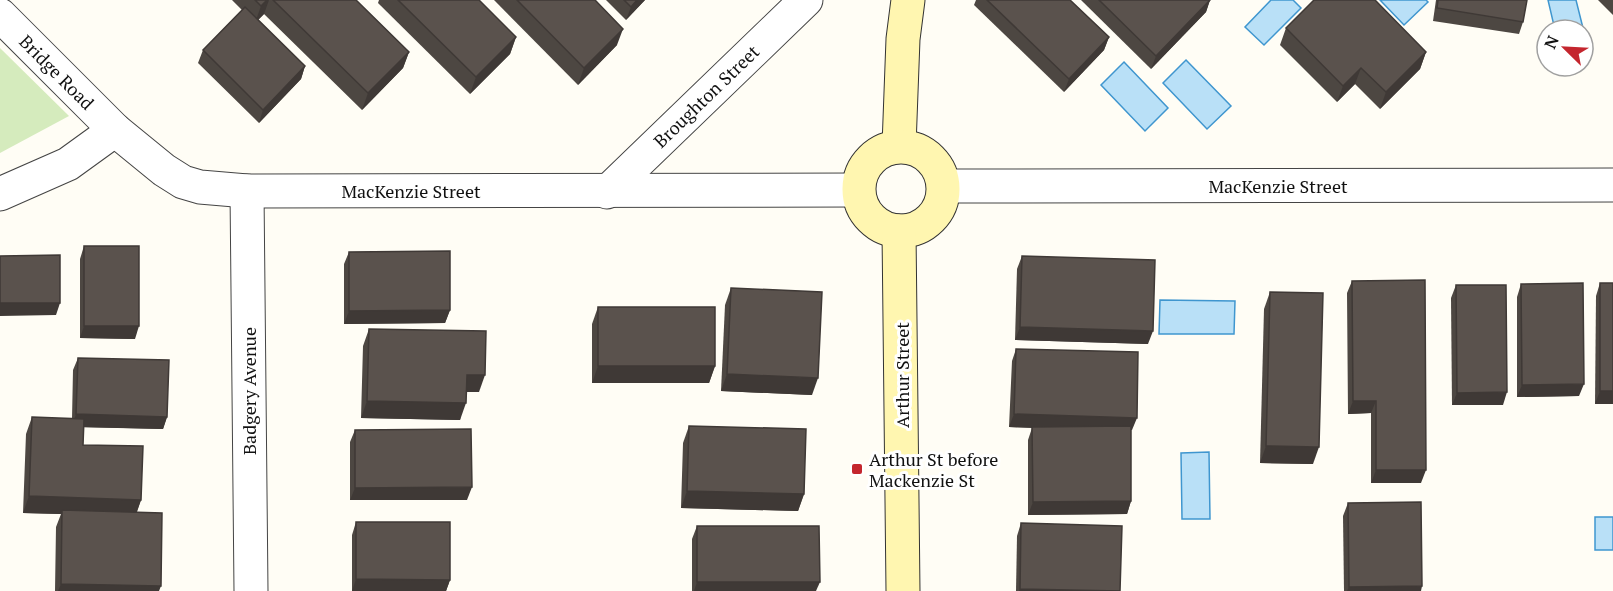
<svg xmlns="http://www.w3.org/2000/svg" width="1613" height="591" font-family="'PT Serif',serif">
<rect width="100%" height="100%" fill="#fffdf5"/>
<path fill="#d5ebbd" d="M0,48L69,116L0,153Z"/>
<g fill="#b9e0f7" stroke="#3f96cf" stroke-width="1.5">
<path d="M1271,0H1293L1301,8L1264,45L1245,27Z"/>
<path d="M1380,0H1426L1428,2L1404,25Z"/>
<path d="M1548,0H1576L1583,28L1555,30Z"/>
<path d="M1186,60L1231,106L1207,129L1163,83Z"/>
<path d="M1124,62L1168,108L1145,131L1101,85Z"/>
<path d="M1160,300L1235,301L1234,334H1159Z"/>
<path d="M1209,452L1210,519H1182L1181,453Z"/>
<rect x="1595" y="517" width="18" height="33"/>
</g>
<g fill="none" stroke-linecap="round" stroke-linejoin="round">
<defs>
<g id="minor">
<path d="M944,186L1613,185"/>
<path d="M247,191L251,591"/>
<path d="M607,192L806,0"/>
<path d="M0,194L68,164L115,130"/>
</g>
<path id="tertiary" d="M0,15L115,130L164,170L183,182L200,187L247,191L858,190"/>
<g id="secondary">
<path d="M899,146L903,39L908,0"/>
<circle cx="901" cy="189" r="42"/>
<path d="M899,231L903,591"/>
</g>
</defs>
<use href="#minor" stroke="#444" stroke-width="35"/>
<use href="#tertiary" stroke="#444" stroke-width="35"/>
<use href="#secondary" stroke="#333" stroke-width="35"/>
<use href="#minor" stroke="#fff" stroke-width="33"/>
<use href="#tertiary" stroke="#fff" stroke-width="33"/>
<use href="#secondary" stroke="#fff6b0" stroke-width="33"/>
</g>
<g fill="#4d4742">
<path d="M232,0H356L409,52L403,68L362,110L264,14L258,20L305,66L301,79L259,123L198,63L203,50L242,10Z"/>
<path d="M379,0H479L516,37L510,54L470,94L378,3Z"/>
<path d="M494,0H595L617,45L578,85Z"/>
<path d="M606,0H645L626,20Z"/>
<path d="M976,0H1070L1109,37L1104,50L1064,92L974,5Z"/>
<path d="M1081,0H1210L1206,12L1151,69Z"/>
<path d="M1436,0H1527L1523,22L1519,34L1433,21Z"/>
<path d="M1598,0H1613V15Z"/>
<path d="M1286,28L1426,52L1420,69L1380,109L1355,84L1337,102L1280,45Z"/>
<path d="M84,246L135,339L80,338V259Z"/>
<path d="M349,252L450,310L445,323L344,324V264Z"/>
<path d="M1022,256L1148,344L1015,340L1017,269Z"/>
<path d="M1352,281L1421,483H1371V413L1348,414L1347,293Z"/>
<path d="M1600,283H1613V404H1595L1596,296Z"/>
<path d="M1521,284L1579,396L1517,397V297Z"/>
<path d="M1456,285L1503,405H1452L1451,298Z"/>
<path d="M731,288L812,395L721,391L725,305Z"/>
<path d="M1270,292L1313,464L1260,463L1264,309Z"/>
<path d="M598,307L715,366L709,383H592V324Z"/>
<path d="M369,329L479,392H466L460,420L361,418L363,346Z"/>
<path d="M1016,349L1132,430H1131V501L1127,514L1028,515V440L1032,428L1009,427L1012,361Z"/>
<path d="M78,358L167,417L163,429L84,427L83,445L141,500L137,512L159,591H55L56,527L61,514L23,513L26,434L32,417L72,419L73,370Z"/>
<path d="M689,426L804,494L798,511L681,508L683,443Z"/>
<path d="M355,430L467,500H350V442Z"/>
<path d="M1348,503L1421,591H1344L1343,516Z"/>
<path d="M356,522L450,580L446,591H352V535Z"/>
<path d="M1021,523L1120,591H1016L1017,536Z"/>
<path d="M697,526L816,591H692V539Z"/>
</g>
<g fill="#3f3936">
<path d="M267,0H269L264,14L255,23L261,6Z"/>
<path d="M637,0H645L626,20L631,7Z"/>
<path d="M1210,0L1206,12L1151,69L1156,56Z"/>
<path d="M623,29L617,45L578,85L584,68Z"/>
<path d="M516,37L510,54L470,94L476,77Z"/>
<path d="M1109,37L1104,50L1064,92L1069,79Z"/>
<path d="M409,52L403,68L362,110L368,93Z"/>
<path d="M1426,52L1420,69L1380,109L1386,92Z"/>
<path d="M305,66L301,79L259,123L263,110Z"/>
<path d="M1361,68L1355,84L1337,102L1343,86Z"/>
<path d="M0,303H60L56,315L0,316Z"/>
<path d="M450,310L445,323L344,324L349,311Z"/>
<path d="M84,326H139L135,339L80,338Z"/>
<path d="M1020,327L1153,331L1148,344L1015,340Z"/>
<path d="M598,366H715L709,383H592Z"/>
<path d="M727,374L818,378L812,395L721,391Z"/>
<path d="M467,375H485L479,392H460Z"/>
<path d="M1584,384L1579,396L1517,397L1522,385Z"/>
<path d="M1600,391H1613V404H1595Z"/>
<path d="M1507,392L1503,405H1452L1457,393Z"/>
<path d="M367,401L466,403L460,420L361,418Z"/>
<path d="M1353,401H1376L1371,413L1348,414Z"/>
<path d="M76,414L167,417L163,429L72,427Z"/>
<path d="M1014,414L1137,418L1132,430L1009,427Z"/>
<path d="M1266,446L1319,447L1313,464L1260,463Z"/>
<path d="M1376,470H1426L1421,483H1371Z"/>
<path d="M472,487L467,500H350L355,488Z"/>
<path d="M687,491L804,494L798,511L681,508Z"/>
<path d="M29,496L141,500L135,516L62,510L61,514L23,513Z"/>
<path d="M1131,501L1127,514L1028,515L1033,502Z"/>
<path d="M356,579L450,580L446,591H352Z"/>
<path d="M697,582H820L816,591H694Z"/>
<path d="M61,584L161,586L159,591H58Z"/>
<path d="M1422,586L1421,591H1347L1349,587Z"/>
<path d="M1020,589L1120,591H1019Z"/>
</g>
<g fill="#5a524d" stroke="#3f3936" stroke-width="1.5">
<path d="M255,0H267L261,6Z"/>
<path d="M273,0H356L409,52L368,93Z"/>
<path d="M398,0H479L516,37L476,77Z"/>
<path d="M517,0H595L623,29L584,68Z"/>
<path d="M624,0H637L631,7Z"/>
<path d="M987,0H1070L1109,37L1069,79Z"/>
<path d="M1099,0H1210L1156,56Z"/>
<path d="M1314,0H1375L1426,52L1386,92L1361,68L1343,86L1286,28Z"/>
<path d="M1438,0H1527L1523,22L1437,8Z"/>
<path d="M245,7L305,66L263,110L203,50Z"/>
<rect x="84" y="246" width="55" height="80"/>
<path d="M450,251V310L349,311V252Z"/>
<path d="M60,255V303H0V256Z"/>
<path d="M1022,256L1155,260L1153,331L1020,327Z"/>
<path d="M1425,280L1426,470H1376V401H1353L1352,281Z"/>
<path d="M1583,283L1584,384L1522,385L1521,284Z"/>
<rect x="1600" y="283" width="13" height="108"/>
<path d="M1456,285H1506L1507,392L1457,393Z"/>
<path d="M731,288L822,292L818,378L727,374Z"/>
<path d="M1270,292L1323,293L1319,447L1266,446Z"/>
<rect x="598" y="307" width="117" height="59"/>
<path d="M369,329L486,331L485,375H467L466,403L367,401Z"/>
<path d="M1016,349L1138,352L1137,418L1014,414Z"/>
<path d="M78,358L169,360L167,417L76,414Z"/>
<path d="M32,417L84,419L83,445L143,446L141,500L29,496Z"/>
<path d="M689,426L806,429L804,494L687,491Z"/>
<path d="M1131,426V501L1033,502L1032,427Z"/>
<path d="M471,429L472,487L355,488V430Z"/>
<path d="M1421,502L1422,586L1349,587L1348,503Z"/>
<path d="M62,510L162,513L161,586L61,584Z"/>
<path d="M356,522H450V580L356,579Z"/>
<path d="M1021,523L1122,526L1120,591L1020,589Z"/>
<path d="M697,526H819L820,582H697Z"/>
</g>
<rect fill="#c4262e" stroke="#fff" stroke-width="2" x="851" y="463" width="12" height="12" rx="3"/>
<g text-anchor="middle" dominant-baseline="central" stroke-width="6" stroke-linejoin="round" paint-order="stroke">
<g font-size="18" fill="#111" stroke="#fff">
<text transform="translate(57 72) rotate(45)">Bridge Road</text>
<text transform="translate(706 96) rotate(-44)">Broughton Street</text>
<text x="1278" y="186">MacKenzie Street</text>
<text x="411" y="191">MacKenzie Street</text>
<text transform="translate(902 375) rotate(-90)">Arthur Street</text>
<text transform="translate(249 391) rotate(-90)">Badgery Avenue</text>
</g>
<g font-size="18" fill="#111" stroke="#fff" text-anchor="start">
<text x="869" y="459">Arthur St before<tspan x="869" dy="21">Mackenzie St</tspan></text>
</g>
</g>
<g transform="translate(1565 48) rotate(294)"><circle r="28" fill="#ffffff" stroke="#a0a0a0" stroke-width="1.5"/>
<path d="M0-4.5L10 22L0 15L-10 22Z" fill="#c4262e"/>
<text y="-9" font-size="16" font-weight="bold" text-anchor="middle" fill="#111111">N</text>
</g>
</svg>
